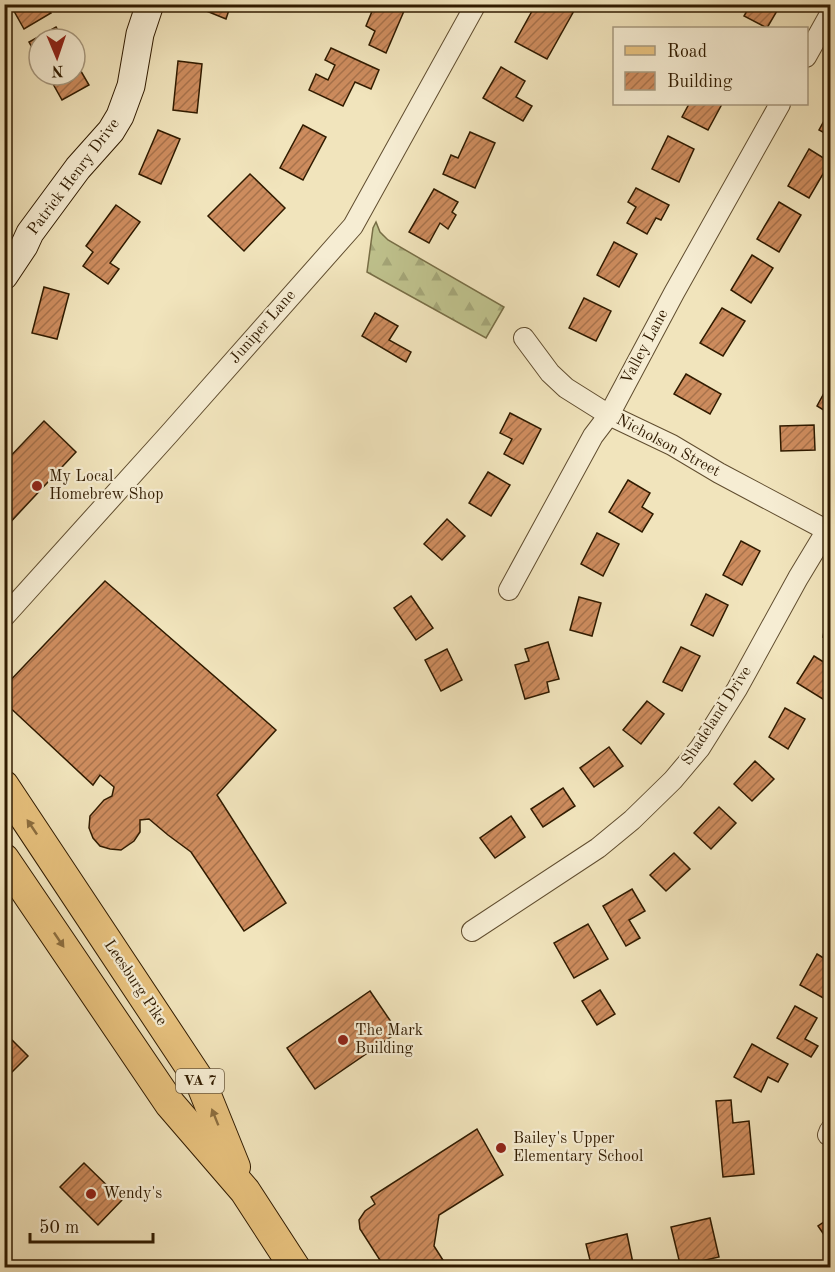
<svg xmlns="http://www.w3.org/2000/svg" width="835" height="1272" font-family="'Old Standard TT',serif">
<defs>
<pattern id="forest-firs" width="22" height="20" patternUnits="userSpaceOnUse" patternTransform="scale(1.5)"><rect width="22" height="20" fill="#bfc28d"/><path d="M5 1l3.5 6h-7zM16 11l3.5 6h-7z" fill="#a4a678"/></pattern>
<pattern id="building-hatch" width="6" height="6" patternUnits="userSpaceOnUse" patternTransform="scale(1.5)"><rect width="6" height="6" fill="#cd8c5e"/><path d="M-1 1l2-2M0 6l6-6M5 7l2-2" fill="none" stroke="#a7724b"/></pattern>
</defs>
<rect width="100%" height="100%" fill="#f1e4bc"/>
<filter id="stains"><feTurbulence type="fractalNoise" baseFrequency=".00333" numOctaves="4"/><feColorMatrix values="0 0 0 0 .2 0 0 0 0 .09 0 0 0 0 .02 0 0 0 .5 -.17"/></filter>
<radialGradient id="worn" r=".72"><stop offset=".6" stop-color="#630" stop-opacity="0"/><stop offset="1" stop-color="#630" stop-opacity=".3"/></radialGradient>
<path fill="url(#forest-firs)" stroke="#786e46" stroke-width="1.5" d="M376,222L380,232L388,240L504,307L486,338L367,272L373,228Z"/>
<g fill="url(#building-hatch)" stroke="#301b00" stroke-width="1.5">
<path d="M10,4H45L51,13L24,29Z"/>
<path d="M206,4H231L226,19L204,10Z"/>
<path d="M375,4H407L386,53L369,45L375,31L366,26Z"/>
<path d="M536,4H567L575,9L547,59L515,42Z"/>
<path d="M751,4H781L767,28L744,16Z"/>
<path d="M56,27L63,39H39V60L29,42Z"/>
<path d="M331,48L379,70L371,89L355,82L343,106L309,90L316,74L328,80L335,65L325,60Z"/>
<path d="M75,61L89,85L62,100L48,75H75Z"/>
<path d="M178,61L202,64L197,113L173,110Z"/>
<path d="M501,67L525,81L516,97L532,106L523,121L483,98Z"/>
<path d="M689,104H722L708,130L682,117Z"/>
<path d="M830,110V136L819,130Z"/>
<path d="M303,125L326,137L303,180L280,168Z"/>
<path d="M158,130L180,139L161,184L139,174Z"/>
<path d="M470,132L495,143L475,188L443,174L451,155L458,158Z"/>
<path d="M668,136L694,149L679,182L652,169Z"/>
<path d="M809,149L830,162L809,198L788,186Z"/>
<path d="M250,174L285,208L244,251L208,216Z"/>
<path d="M636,188L669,205L661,220L656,218L647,234L627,223L636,207L628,202Z"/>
<path d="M434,189L458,202L452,212L456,215L448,229L440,223L429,243L409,232Z"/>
<path d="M779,202L801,215L779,252L757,239Z"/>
<path d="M116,205L140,222L110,263L119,269L108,284L83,266L93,252L86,246Z"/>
<path d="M614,242L637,254L619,287L597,275Z"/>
<path d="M752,255L773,268L751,303L731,290Z"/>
<path d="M44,287L69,294L57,339L32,333Z"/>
<path d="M584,298L611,311L596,341L569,328Z"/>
<path d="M722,308L745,321L723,356L700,343Z"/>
<path d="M375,313L398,326L389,340L411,352L406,362L362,336Z"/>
<path d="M686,374L721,394L710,414L674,394Z"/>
<path d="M830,382V414L817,406Z"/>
<path d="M510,413L541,429L523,464L504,454L512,439L500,433Z"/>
<path d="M44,421L76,452L4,529V463Z"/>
<path d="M814,425L815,450L781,451L780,426Z"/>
<path d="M488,472L510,485L491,516L469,503Z"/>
<path d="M628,480L650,493L642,507L653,514L642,532L609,512Z"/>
<path d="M447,519L465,536L442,560L424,544Z"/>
<path d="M597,533L619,544L603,576L581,564Z"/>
<path d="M741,541L760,551L742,585L723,575Z"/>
<path d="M105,581L276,730L217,795L286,903L244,931L191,852L168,835L149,819L140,820V832L134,841L121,850L110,849L100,846L93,838L89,828L90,816L104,800L112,796L114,787L100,775L93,785L4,702V687Z"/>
<path d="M706,594L728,605L713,636L691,625Z"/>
<path d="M411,596L433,628L416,640L394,608Z"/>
<path d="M579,597L601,603L592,636L570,630Z"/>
<path d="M827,614H830V638L823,637Z"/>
<path d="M548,642L559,679L547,682L549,692L525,699L515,665L529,661L525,649Z"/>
<path d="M681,647L700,656L682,691L663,682Z"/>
<path d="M447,649L462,680L441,691L425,660Z"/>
<path d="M814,656L830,666V677L826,684L830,687V695L826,701L797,683Z"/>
<path d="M647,701L664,714L641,744L623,730Z"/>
<path d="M785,708L805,719L788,749L769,737Z"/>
<path d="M609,747L623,766L594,787L580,768Z"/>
<path d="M755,761L774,779L752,801L734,784Z"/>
<path d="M563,788L575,806L543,827L531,809Z"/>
<path d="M719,807L736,823L711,849L694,833Z"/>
<path d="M511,816L525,837L495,858L480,838Z"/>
<path d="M674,853L690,869L666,891L650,875Z"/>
<path d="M632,889L645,911L629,920L640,938L626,946L603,906Z"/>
<path d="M588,924L608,959L574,978L554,943Z"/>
<path d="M817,954L830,962V965L825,976L830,979V988L825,999L800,985Z"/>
<path d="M600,990L615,1014L597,1025L582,1001Z"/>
<path d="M370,991L398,1032L315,1089L287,1048Z"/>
<path d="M795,1006L817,1018L805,1039L818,1046L811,1057L777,1038Z"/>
<path d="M4,1032L28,1056L4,1080Z"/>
<path d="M752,1044L788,1064L778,1082L768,1077L761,1092L734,1077Z"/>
<path d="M731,1100L733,1123L749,1121L754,1174L723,1177L716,1101Z"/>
<path d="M477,1129L503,1175L439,1215L434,1246L448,1268H385L360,1229L359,1220L365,1211L375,1204L371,1197Z"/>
<path d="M84,1163L122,1200L98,1225L60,1187Z"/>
<path d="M710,1218L719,1257L701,1261L703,1268H681L671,1227Z"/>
<path d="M830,1218V1248L827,1243L829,1242L818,1226Z"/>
<path d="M627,1234L634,1268H592L586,1244Z"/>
</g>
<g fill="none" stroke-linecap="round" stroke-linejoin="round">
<defs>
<g id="street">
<path d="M806,57L830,14"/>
<path d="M524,338L550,373L566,388L609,415L672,445L719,473L830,532"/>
<path d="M509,590L593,436L609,415L674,293L780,104"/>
<path d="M4,617L169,434L353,226L476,4"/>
<path d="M472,931L598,848L632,820L673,780L700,748L737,689L798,578L830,525"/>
<path d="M828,1135L830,1130"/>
</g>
<path id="secondary" d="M4,276L24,246L30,233L78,168L111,131L120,116L131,86L140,34L150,4"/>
<g id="primary">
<path d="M4,786L201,1083L235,1167"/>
<path d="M4,859L170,1104L245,1191L295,1268"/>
</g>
</defs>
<use href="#street" stroke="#604d2f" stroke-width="22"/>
<use href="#secondary" stroke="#301b00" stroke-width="29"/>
<use href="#primary" stroke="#301b00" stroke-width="32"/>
<use href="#street" stroke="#f6edd3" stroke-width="20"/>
<use href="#secondary" stroke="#f6edd3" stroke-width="27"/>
<use href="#primary" stroke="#e8c27e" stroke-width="30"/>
</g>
<defs><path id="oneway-solid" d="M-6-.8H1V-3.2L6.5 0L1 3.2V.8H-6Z" transform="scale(1.5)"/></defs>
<g fill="#8c6e3f">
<use href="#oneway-solid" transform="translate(32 827) rotate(-124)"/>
<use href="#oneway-solid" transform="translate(59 940) rotate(56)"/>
<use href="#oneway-solid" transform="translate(215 1117) rotate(-112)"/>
</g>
<g fill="#8f2418" stroke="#f6edd3" stroke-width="2">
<circle cx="37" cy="486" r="6"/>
<circle cx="343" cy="1040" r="6"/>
<circle cx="501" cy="1148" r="6"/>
<circle cx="91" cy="1194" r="6"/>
</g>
<g text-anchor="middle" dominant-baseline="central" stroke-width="4.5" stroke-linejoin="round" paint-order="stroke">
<rect fill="#f6edd3" stroke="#6b5a3f" stroke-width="1.5" x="176" y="1069" width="48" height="24" rx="4.5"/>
<g font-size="15" font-weight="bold" fill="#301b00">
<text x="200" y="1081">VA 7</text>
</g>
<g font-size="16" fill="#301b00" stroke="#f6edd3">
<text transform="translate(74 177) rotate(-53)">Patrick Henry Drive</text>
<text transform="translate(263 327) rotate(-49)">Juniper Lane</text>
<text transform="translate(645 347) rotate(-62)">Valley Lane</text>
<text transform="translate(668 446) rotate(28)">Nicholson Street</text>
<text transform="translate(717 716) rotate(-57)">Shadeland Drive</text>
<text transform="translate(135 983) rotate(56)">Leesburg Pike</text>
</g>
<g font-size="16" fill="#301b00" stroke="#f6edd3" text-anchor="start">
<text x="49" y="477">My Local<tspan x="49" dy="18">Homebrew Shop</tspan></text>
<text x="355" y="1031">The Mark<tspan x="355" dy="18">Building</tspan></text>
<text x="513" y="1139">Bailey's Upper<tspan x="513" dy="18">Elementary School</tspan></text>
<text x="103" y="1194">Wendy's</text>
</g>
</g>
<rect width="835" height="1272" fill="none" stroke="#f1e4bc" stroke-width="24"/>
<rect x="6" y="6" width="823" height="1260" fill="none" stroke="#301b00" stroke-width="3"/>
<rect x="12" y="12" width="811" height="1248" fill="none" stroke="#301b00" stroke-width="1.5"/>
<rect x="613" y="27" width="195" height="78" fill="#f6edd3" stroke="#a7997f" stroke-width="1.5"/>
<rect x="625" y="46" width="30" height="9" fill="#e8c27e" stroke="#a7997f" stroke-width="1.5"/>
<text x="667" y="57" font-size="18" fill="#301b00">Road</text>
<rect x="625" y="72" width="30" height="18" fill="url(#building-hatch)" stroke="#a7997f" stroke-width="1.5"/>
<text x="667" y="87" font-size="18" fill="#301b00">Building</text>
<g transform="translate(57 57) rotate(178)"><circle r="28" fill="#f6edd3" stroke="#a7997f" stroke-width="1.5"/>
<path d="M0-4.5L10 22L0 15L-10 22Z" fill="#8f2418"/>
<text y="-9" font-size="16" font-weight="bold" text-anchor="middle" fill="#301b00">N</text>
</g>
<path d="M30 1233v9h123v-9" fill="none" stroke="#301b00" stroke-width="3"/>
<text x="39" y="1233" font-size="18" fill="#301b00" stroke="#f6edd3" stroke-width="4.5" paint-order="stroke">50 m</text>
<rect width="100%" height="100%" filter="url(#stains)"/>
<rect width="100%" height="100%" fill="url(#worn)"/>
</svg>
